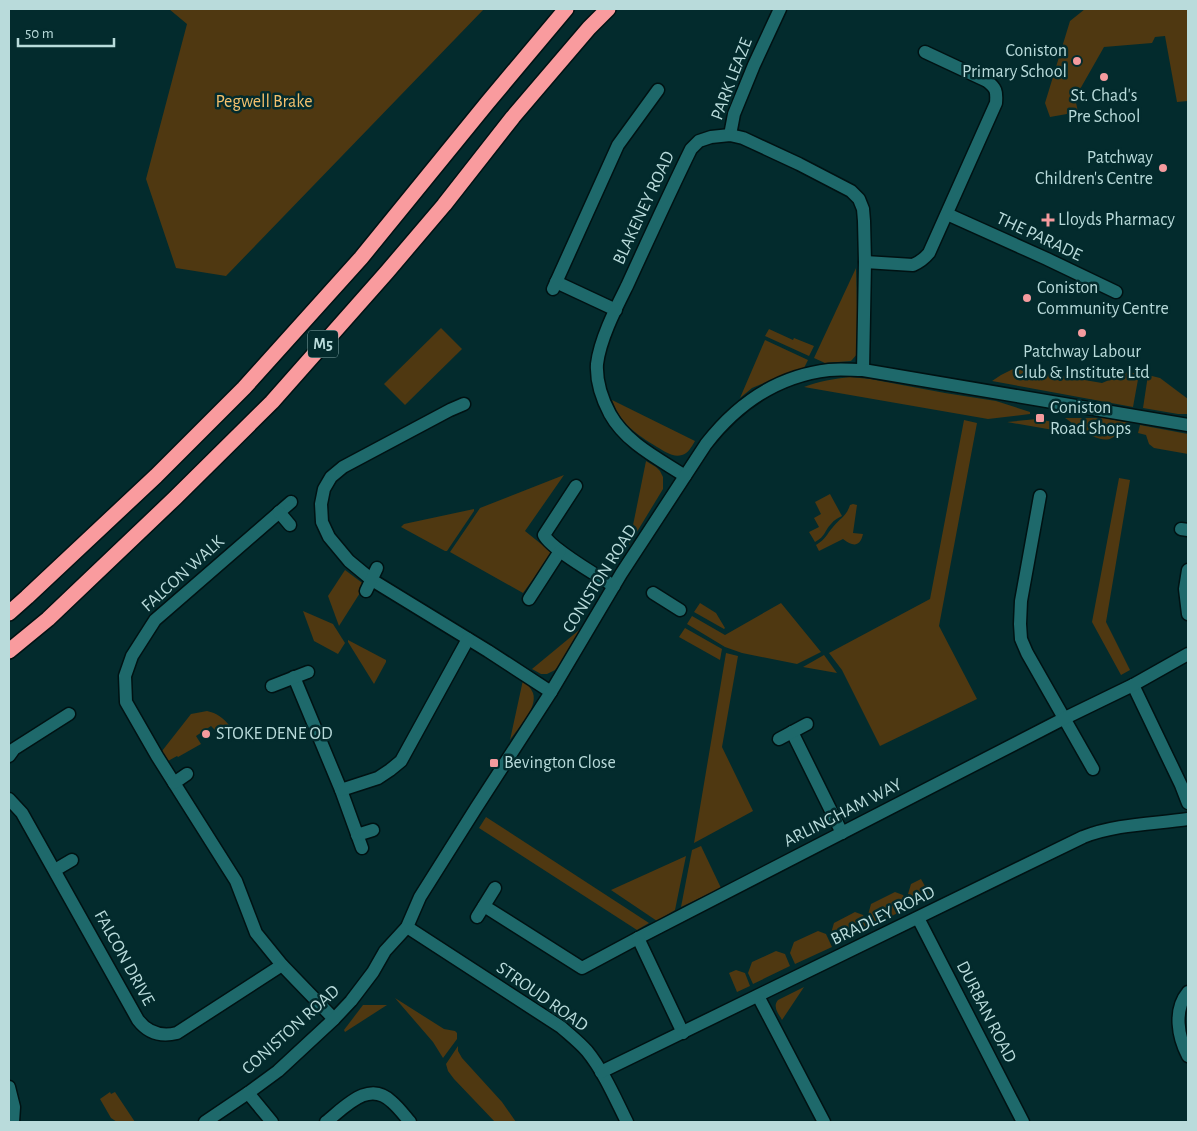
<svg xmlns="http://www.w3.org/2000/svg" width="1197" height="1131" font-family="'Alegreya Sans',sans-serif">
<rect width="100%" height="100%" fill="#032b2d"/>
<g fill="#4f3811">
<path d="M169,9H484L226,276L176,268L146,179L187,24Z"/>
<path d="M1085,9H1188V101L1177,102L1165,36L1155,37L1152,43L1104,47L1075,98L1078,112L1050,117L1045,103L1070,21Z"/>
<path d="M856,268L858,353L851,361L825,363L814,358Z"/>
<path d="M441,328L462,349L405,405L384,384Z"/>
<path d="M769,329L793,340L794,338L814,346L809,356L765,336Z"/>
<path d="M765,340L808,360L804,368L785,374L752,388L740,398Z"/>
<path d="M1015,368L1102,383L1128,372L1139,374L1133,407L992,381L1001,375Z"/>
<path d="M1148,375L1160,378L1188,399V414H1178L1143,408Z"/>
<path d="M850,377L870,379L945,393L996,401L1030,412V414L988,419L804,387C819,381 834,379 850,377Z"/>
<path d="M612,400L695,441C692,446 688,454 682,455C673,458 664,451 657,447C636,434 621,424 612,400Z"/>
<path d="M1065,418H1105L1130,423L1128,431L1121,430C1118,433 1116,436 1112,438C1098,445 1077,426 1065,418Z"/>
<path d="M1037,419L1064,424L1082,435L1007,422Z"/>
<path d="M964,420L977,423L939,626L977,699L880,746L842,670L829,653L930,599Z"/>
<path d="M1140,425L1188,434V454L1154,448L1149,444L1146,435L1138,433Z"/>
<path d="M646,461L656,467L660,471L663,477V489L629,545Z"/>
<path d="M564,475L525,531L551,552V555L523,593L450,552L480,508Z"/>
<path d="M1119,478L1130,480L1106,622L1130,670L1121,675L1092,622Z"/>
<path d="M830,494L842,516C838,518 834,520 831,524C824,531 826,536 815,542L809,532L819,527L814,518L821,514L815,502Z"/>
<path d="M853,504L857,505L853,533L863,534C860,548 852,546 843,539L819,551L816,545C826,539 826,535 833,527C840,518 846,517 850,505Z"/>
<path d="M474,509V511L447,551H445L401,527L404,524Z"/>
<path d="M345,570L365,585L339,626L328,596Z"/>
<path d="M700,603L716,613L725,628L724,629L694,612Z"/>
<path d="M781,603L821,652L797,664L742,653L725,647L687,624L692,616L725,635Z"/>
<path d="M303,611L333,624L345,643L338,654L314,641Z"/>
<path d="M584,626L560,664L555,670L547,674H541L532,669Z"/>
<path d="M685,628L722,649L720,660L679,637Z"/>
<path d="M348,640L386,660V662L374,684L348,642Z"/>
<path d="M726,653L738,656L722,747L753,811L694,843Z"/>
<path d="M824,655L837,673L803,667Z"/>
<path d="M523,680C527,684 531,688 533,693C538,708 518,728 510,740Z"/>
<path d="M207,711C217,713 223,718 230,726L218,733L211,726L196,736L201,744L178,757L177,756L168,761L162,751L191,714Z"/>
<path d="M486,817L649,923L637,930L479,828Z"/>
<path d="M701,846L721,888L681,907L692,850Z"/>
<path d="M686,856L675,910L657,921L611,890Z"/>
<path d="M921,879L931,897L913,905L908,894L911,884Z"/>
<path d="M895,892L903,895L909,907L873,926L868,915L871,904Z"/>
<path d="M855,912L863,915L869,927L836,944L831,933L834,923Z"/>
<path d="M818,931L826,934L832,947L795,964L790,953L794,942Z"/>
<path d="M776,951L785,954L790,966L753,984L748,973L752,962Z"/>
<path d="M736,970L745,973L750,986L737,992L729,973Z"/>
<path d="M804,987L782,1020C779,1014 772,1007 778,1000Z"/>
<path d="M395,998L444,1029L455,1031L457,1033V1039L443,1058L433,1042Z"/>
<path d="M363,1005H387L345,1032L344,1030Z"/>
<path d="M458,1046V1051L462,1058L502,1102L516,1122H495L454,1079L448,1071L446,1064Z"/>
<path d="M110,1092L111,1094L115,1092L135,1122H117L111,1118L100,1099Z"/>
</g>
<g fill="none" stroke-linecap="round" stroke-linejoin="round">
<defs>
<g id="minor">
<path d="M730,135L734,114L754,65L780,9"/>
<path d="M947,214L1047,259L1116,292"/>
<path d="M865,262L913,265C920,262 924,259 929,253L996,103C997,91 996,88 987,81L925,52"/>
<path d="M556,282L616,310"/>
<path d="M553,289L618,145L658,90"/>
<path d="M464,404L450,410L343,467L331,477L324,489L321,504L322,522L329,537L349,561L372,580L488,651L551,692"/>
<path d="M685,476C659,459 626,443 610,414C602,399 596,381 597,364C600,339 616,308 627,286C648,240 669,194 691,149L699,141L711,137L730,135L743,138L799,164L851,191L859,199L863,209L864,221L865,262L863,370"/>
<path d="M576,486L544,535C551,549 598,576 614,586"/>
<path d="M1040,496L1021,601L1020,624L1021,639L1027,653L1093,769"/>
<path d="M291,502L155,620L132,656L125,676L126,702L157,756L236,881L256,933L282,965L334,1019"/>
<path d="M279,512L290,525"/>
<path d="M1181,529L1188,530"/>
<path d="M1188,570L1185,589L1188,614"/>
<path d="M366,591L377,568"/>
<path d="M653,593L680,610"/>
<path d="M529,599L560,551"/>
<path d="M294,677L341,790L362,848"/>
<path d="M1133,685L1181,785L1188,803"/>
<path d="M272,686L308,672"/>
<path d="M792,732L842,833"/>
<path d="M779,739L807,724"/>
<path d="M9,756L14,749L69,714"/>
<path d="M174,783L187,774"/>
<path d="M341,790L378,778L390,770L401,761L468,639"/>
<path d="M9,799L22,813L138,1020C148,1033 161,1037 177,1033L282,965"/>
<path d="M357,835L373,830"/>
<path d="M55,870L72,860"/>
<path d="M484,906L582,968L638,938L1063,719L1133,685L1188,654"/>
<path d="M477,917L495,888"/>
<path d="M918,918L1023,1122"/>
<path d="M407,927L561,1027C570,1035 579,1042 587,1051C604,1072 615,1098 627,1122"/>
<path d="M638,938L683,1033"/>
<path d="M1188,992C1173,1010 1178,1037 1188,1056"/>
<path d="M758,996L824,1122"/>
<path d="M601,1072L1083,837C1116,824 1153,824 1188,819"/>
<path d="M9,1087L14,1107L13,1122"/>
<path d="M248,1093L272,1122"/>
<path d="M326,1122C345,1107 369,1079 392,1102C399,1108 404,1115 410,1122"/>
</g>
<path id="tertiary" d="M205,1122L248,1093L278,1071L334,1019L351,1001L373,972L385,951L407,927L420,897L476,808L551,692L621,574L706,444C737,404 777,376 829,370C840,369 852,370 863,370L1188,425"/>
<g id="motorway">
<path d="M9,613L27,597L156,476L244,388L361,258L488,102L566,9"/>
<path d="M9,651L48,619L175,498L272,402L387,272L444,205L513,117L589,28L608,9"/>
</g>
</defs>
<use href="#minor" stroke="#001213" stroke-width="15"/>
<use href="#tertiary" stroke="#001213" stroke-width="15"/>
<use href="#motorway" stroke="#001213" stroke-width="18"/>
<use href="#minor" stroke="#1e696b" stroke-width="12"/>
<use href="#tertiary" stroke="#1e696b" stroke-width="12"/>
<use href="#motorway" stroke="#f99b9e" stroke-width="15"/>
</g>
<g fill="#f59b9e" stroke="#032b2d" stroke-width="2">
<circle cx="1077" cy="61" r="5"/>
<circle cx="1104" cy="77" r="5"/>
<circle cx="1163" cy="168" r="5"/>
<path d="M1045.5 212.5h5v5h5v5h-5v5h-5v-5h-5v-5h5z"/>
<circle cx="1027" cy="298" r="5"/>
<circle cx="1082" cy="333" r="5"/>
<rect x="1035" y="413" width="10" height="10" rx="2.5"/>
<circle cx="206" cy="734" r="5"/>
<rect x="489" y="758" width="10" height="10" rx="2.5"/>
</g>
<g text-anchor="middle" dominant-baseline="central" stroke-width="5" stroke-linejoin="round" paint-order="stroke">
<rect fill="#032b2d" stroke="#82a6a7" stroke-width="1" x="308" y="330.5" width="30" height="27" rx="4"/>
<g font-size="16" font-weight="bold" fill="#b9dbdb">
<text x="323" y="344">M5</text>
</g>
<g font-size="18" fill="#b9dbdb" stroke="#032b2d" text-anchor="start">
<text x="1067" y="51" text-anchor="end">Coniston<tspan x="1067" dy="21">Primary School</tspan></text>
<text x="1104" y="96" text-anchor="middle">St. Chad's<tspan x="1104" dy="21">Pre School</tspan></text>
<text x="1153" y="158" text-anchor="end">Patchway<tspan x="1153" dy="21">Children's Centre</tspan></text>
<text x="1058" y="220">Lloyds Pharmacy</text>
<text x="1037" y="288">Coniston<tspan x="1037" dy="21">Community Centre</tspan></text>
<text x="1082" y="352" text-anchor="middle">Patchway Labour<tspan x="1082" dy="21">Club &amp; Institute Ltd</tspan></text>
<text x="1050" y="408">Coniston<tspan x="1050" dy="21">Road Shops</tspan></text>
<text x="216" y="734">STOKE DENE OD</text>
<text x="504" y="763">Bevington Close</text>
</g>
<g font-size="18" fill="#b9dbdb" stroke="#032b2d">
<text transform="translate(732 79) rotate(-69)">PARK LEAZE</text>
<text transform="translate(644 208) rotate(-65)">BLAKENEY ROAD</text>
<text transform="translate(1039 237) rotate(25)">THE PARADE</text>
<text transform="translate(183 574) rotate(-42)">FALCON WALK</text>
<text transform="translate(600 579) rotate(-58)">CONISTON ROAD</text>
<text transform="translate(843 813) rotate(-27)">ARLINGHAM WAY</text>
<text transform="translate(883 916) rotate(-26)">BRADLEY ROAD</text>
<text transform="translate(124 958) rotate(61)">FALCON DRIVE</text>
<text transform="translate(542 997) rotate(35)">STROUD ROAD</text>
<text transform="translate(986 1012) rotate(63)">DURBAN ROAD</text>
<text transform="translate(291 1030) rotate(-42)">CONISTON ROAD</text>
</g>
<g font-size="18" fill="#f4c06d" stroke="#032b2d">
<text x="264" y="102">Pegwell Brake</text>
</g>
</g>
<rect width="1197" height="1131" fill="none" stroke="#b9dbdb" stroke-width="20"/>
<path d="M18 38v8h96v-8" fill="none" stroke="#b9dbdb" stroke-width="2.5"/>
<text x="25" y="38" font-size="15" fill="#b9dbdb" stroke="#032b2d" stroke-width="4" paint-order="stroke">50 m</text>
</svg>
